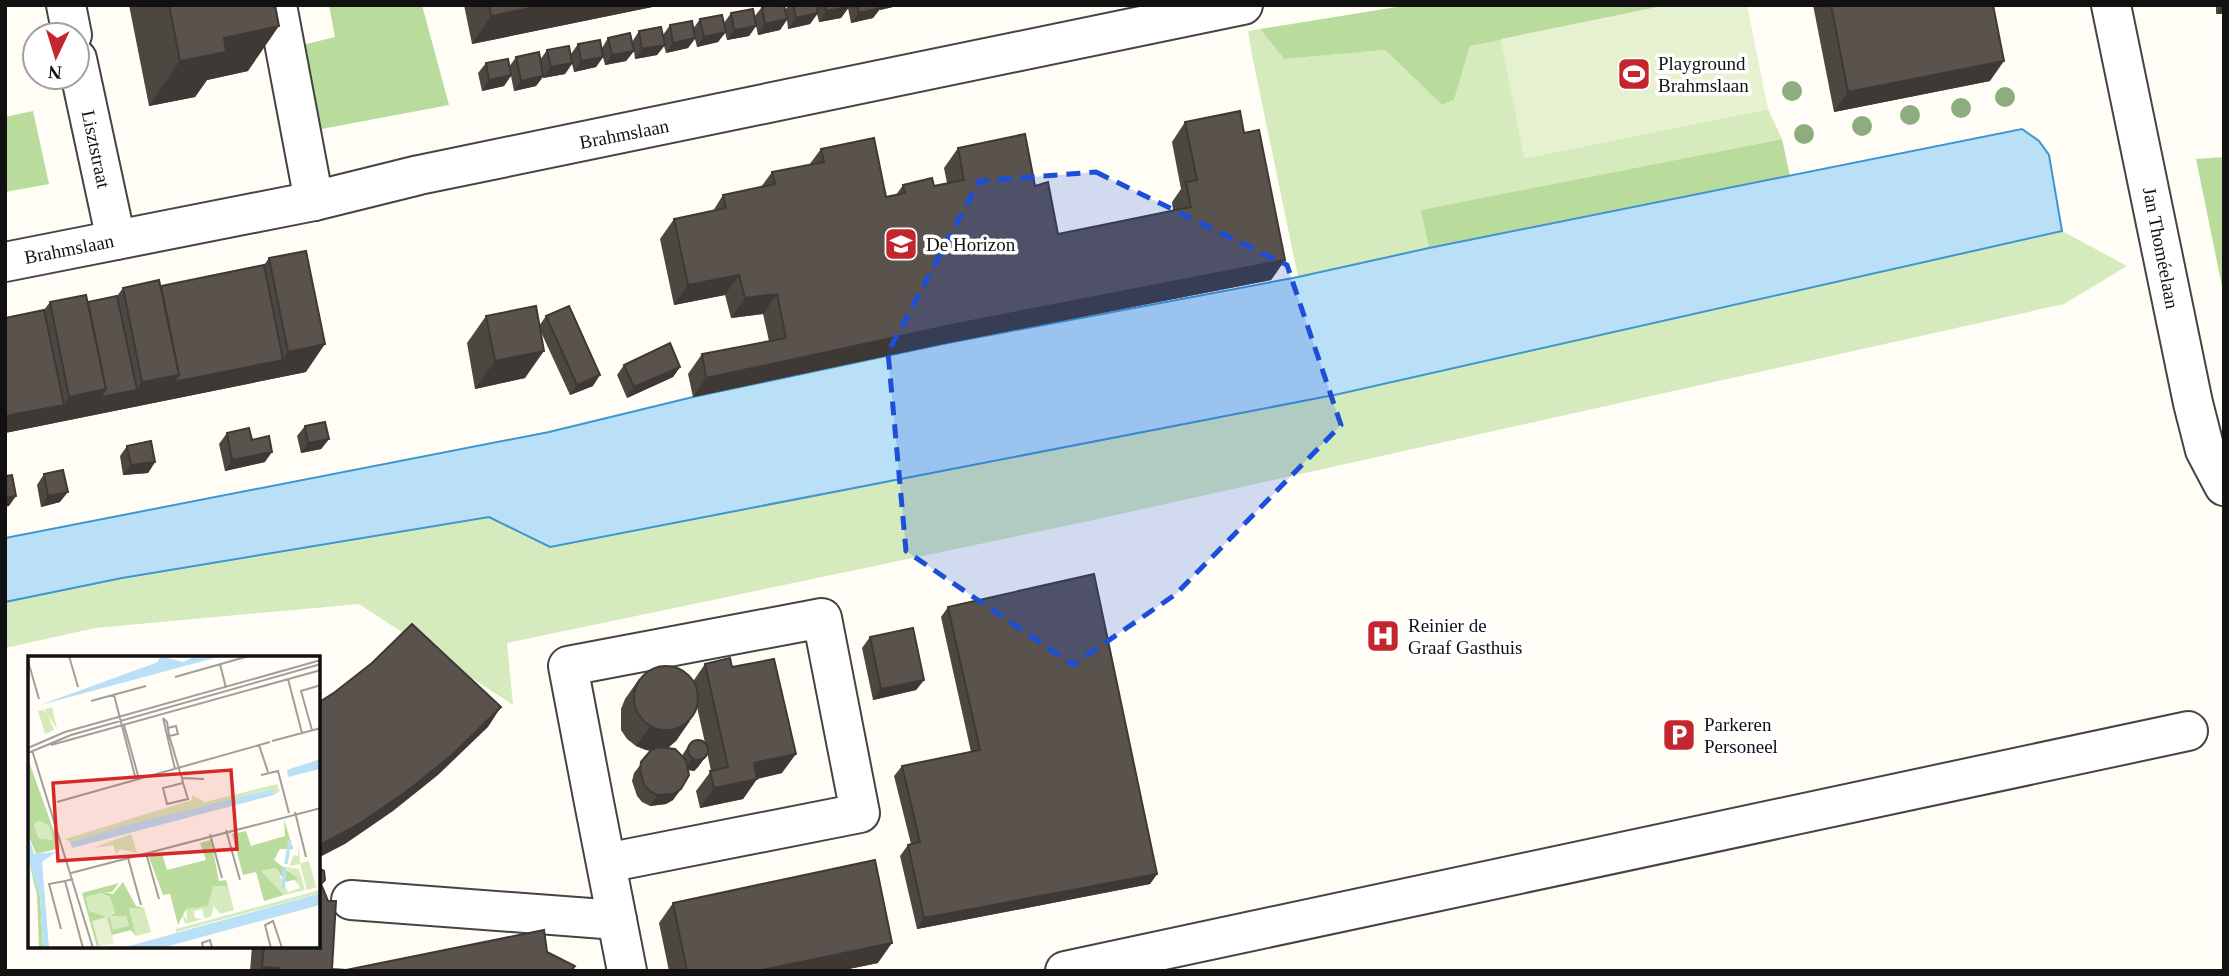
<svg xmlns="http://www.w3.org/2000/svg" width="2229" height="976" font-family="'Times New Roman',serif">
<rect width="100%" height="100%" fill="#fffdf5"/>
<g fill="#d5ebbd">
<path d="M1260,29L1284,59L1385,50L1442,105L1454,100L1470,46L1501,39L1525,158L1768,109L1782,139L1422,210L1429,248L1298,277L1252,55L1248,31Z"/>
<path d="M2062,231L2127,266L2064,304L1089,521L507,643L513,705L359,604L95,628L5,648V602L122,578L489,517L551,547L1339,394Z"/>
</g>
<g fill="#b9dc9c">
<path d="M329,5H422L449,105L311,131L294,47L335,37Z"/>
<path d="M1409,5H1668L1470,46L1454,100L1442,105L1385,50L1284,59L1260,29Z"/>
<path d="M33,111L49,184L5,192V117Z"/>
<path d="M1782,139L1790,176L1429,248L1421,210Z"/>
<path d="M2224,157V296L2196,159Z"/>
</g>
<path fill="#e6f2cf" d="M1668,5H1747L1768,109L1524,158L1501,39Z"/>
<path fill="#b9e0f7" stroke="#3f96cf" stroke-width="2" d="M2022,129L2039,141L2049,155L2062,231L1339,394L550,547L489,517L122,578L5,602V538L549,432L693,397L943,344L1298,277L1429,248Z"/>
<g fill="none" stroke-linecap="round" stroke-linejoin="round">
<defs>
<g id="minor">
<path d="M66,5L72,35"/>
<path d="M277,5L314,201"/>
<path d="M2111,5L2193,403L2205,450L2224,486"/>
<path d="M77,59L116,240"/>
<path d="M5,262L314,201L419,175L1243,5"/>
<path d="M606,863L860,813L822,618L568,666C587,768 607,869 627,971"/>
<path d="M351,900L617,920"/>
<path d="M1065,971L2188,731"/>
</g>
</defs>
<use href="#minor" stroke="#444" stroke-width="42"/>
<use href="#minor" stroke="#fff" stroke-width="38"/>
</g>
<g fill="#8dad7f">
<circle cx="1792" cy="91" r="10"/>
<circle cx="2005" cy="97" r="10"/>
<circle cx="1961" cy="108" r="10"/>
<circle cx="1910" cy="115" r="10"/>
<circle cx="1862" cy="126" r="10"/>
<circle cx="1804" cy="134" r="10"/>
</g>
<g fill="#4d4742" fill-rule="evenodd">
<path d="M129,5H275L248,71L207,80L195,97L149,106Z"/>
<path d="M464,5H662L472,44Z"/>
<path d="M789,5H901L880,10V8L873,18L851,23L848,8L841,18L819,22L817,14L810,24L788,29L787,20L780,30L758,35L756,26L749,36L727,40L725,32L718,42L697,47L695,39L688,48L666,53L664,46L657,55L635,59L634,51L626,61L605,65L603,57L596,67L574,72L572,64L565,74L543,78V77L536,86L514,91L511,76L504,86L482,91L478,73L486,63L509,67L516,57L540,60L547,50L571,54L578,44L602,48L608,38L632,42L639,31L663,35L670,25L693,29L700,19L724,23L731,13L754,17L762,7L785,10Z"/>
<path d="M1813,5H1993L1990,81L1834,112Z"/>
<path d="M2216,5H2224L2216,14Z"/>
<path d="M1185,122L1244,133L1285,260L1271,280L943,344L693,397L688,374L702,354L769,341L763,314L731,318L725,295L674,305L660,239L674,219L713,211L723,195L761,187L772,172L809,165L821,149L886,197L896,195L903,185L934,186L947,183L944,168L958,148L1035,186L1058,234L1173,210L1172,202L1181,189L1172,142Z"/>
<path d="M269,258L306,372L5,433V318L44,310L50,302H88L117,296L123,288L161,286L264,265Z"/>
<path d="M486,316L539,326L546,316L593,386L570,395L540,330L525,378L475,389L467,343Z"/>
<path d="M624,365L680,367L673,377L627,398L617,375Z"/>
<path d="M305,426L329,439L321,449L301,453L297,436Z"/>
<path d="M227,433L252,440L265,462L225,471L219,444Z"/>
<path d="M127,446L155,462L148,473L123,475L120,456Z"/>
<path d="M44,474L60,502L41,507L37,485Z"/>
<path d="M948,607L1157,874L1150,884L917,929L900,856L908,845L911,844L894,776L902,766L971,752L941,617Z"/>
<path d="M870,637L924,680L916,690L873,700L862,648Z"/>
<path d="M705,664L732,667L782,773L757,779L743,799L700,808L696,791L711,771L707,752L706,756L698,767L694,771L688,770L681,789L673,800L666,804L650,806L642,802L637,796L632,781L634,773L651,751L646,750L636,746L627,739L621,730V709L625,699L639,679L694,680ZM697,707L705,743H690L683,754L682,756L666,748L676,741Z"/>
<path d="M321,885L332,969L346,970L547,952L572,971H250L252,946H318Z"/>
<path d="M673,903L878,963L839,971H669L659,923Z"/>
</g>
<g fill="#3f3936">
<path d="M546,5H662L472,44L491,16Z"/>
<path d="M884,5H901L880,10Z"/>
<path d="M2222,5H2224V14H2216Z"/>
<path d="M849,7L841,18L819,22L826,11Z"/>
<path d="M881,8L873,18L851,23L859,13Z"/>
<path d="M818,13L810,24L788,29L796,18Z"/>
<path d="M787,19L780,30L758,35L765,24Z"/>
<path d="M279,26L248,71L207,80L195,97L149,106L180,61L224,38Z"/>
<path d="M756,26L749,36L727,40L734,30Z"/>
<path d="M726,32L718,42L697,47L704,37Z"/>
<path d="M695,38L688,48L666,53L673,43Z"/>
<path d="M665,45L657,55L635,59L642,49Z"/>
<path d="M634,51L626,61L605,65L612,55Z"/>
<path d="M603,57L596,67L574,72L581,61Z"/>
<path d="M2004,61L1990,81L1834,112L1848,92Z"/>
<path d="M572,63L565,74L543,78L551,67Z"/>
<path d="M511,75L504,86L482,91L489,80Z"/>
<path d="M543,76L536,86L514,91L521,81Z"/>
<path d="M1285,260L1271,280L943,344L693,397L706,378L956,324Z"/>
<path d="M739,275L725,295L674,305L688,285Z"/>
<path d="M777,294L763,314L731,318L745,298Z"/>
<path d="M325,344L306,372L5,433V416L64,405L69,397L106,389L137,390L142,382L179,375L283,360L288,352Z"/>
<path d="M544,351L525,378L475,389L495,361Z"/>
<path d="M680,367L673,377L627,398L634,387Z"/>
<path d="M600,375L593,386L570,395L577,385Z"/>
<path d="M329,439L321,449L301,453L308,443Z"/>
<path d="M272,452L265,462L225,471L232,460Z"/>
<path d="M155,462L148,473L123,475L131,465Z"/>
<path d="M68,492L60,502L41,507L48,496Z"/>
<path d="M16,496L9,506L5,507V498Z"/>
<path d="M924,680L916,690L873,700L881,689Z"/>
<path d="M501,707L488,727L438,775L393,811L345,844L318,858V846Z"/>
<path d="M690,721L676,741L668,748L657,751L646,750L636,746L650,726Z"/>
<path d="M796,754L782,773L740,783L754,763Z"/>
<path d="M706,756L698,767L694,771L685,769L692,759Z"/>
<path d="M757,779L743,799L700,808L714,788Z"/>
<path d="M681,789L673,800L666,804L650,806L657,795Z"/>
<path d="M1157,874L1150,884L917,929L924,918Z"/>
<path d="M892,943L878,963L839,971H757Z"/>
<path d="M262,967L279,968L277,971H260Z"/>
</g>
<g fill="#5a524d" stroke="#3f3936" stroke-width="2">
<path d="M169,5H275L279,26L224,38L226,52L180,61Z"/>
<path d="M489,5H546L491,16Z"/>
<path d="M770,5H784L787,19L765,24L762,7Z"/>
<path d="M793,5H816L818,13L796,18Z"/>
<path d="M825,5H848L849,7L826,11Z"/>
<path d="M857,5H880L881,8L859,13Z"/>
<path d="M1831,5H1993L2004,61L1848,92Z"/>
<path d="M753,9L756,26L734,30L731,13Z"/>
<path d="M722,15L726,32L704,37L700,19Z"/>
<path d="M692,21L695,38L673,43L670,25Z"/>
<path d="M661,27L665,45L642,49L639,31Z"/>
<path d="M630,33L634,51L612,55L608,38Z"/>
<path d="M600,40L603,57L581,61L578,44Z"/>
<path d="M569,46L572,63L551,67L547,50Z"/>
<path d="M539,52L543,76L521,81L516,57Z"/>
<path d="M508,59L511,75L489,80L486,63Z"/>
<path d="M1240,111L1244,133L1259,130L1285,260L956,324L706,378L702,354L786,338L777,294L745,298L739,275L688,285L674,219L726,208L723,195L775,184L772,172L824,162L821,149L874,138L886,197L905,193L903,185L932,178L934,186L964,180L958,148L1025,134L1035,186L1048,182L1058,234L1191,207L1186,182L1197,180L1185,122Z"/>
<path d="M306,251L325,344L288,352L269,258Z"/>
<path d="M264,265L283,360L173,382L179,375L161,286Z"/>
<path d="M159,280L179,375L142,382L123,288Z"/>
<path d="M86,295L106,389L69,397L50,302Z"/>
<path d="M117,296L137,390L100,397L106,389L88,302Z"/>
<path d="M536,306L544,351L495,361L486,316Z"/>
<path d="M569,306L600,375L577,385L546,316Z"/>
<path d="M44,310L64,405L5,416V318Z"/>
<path d="M670,343L680,367L634,387L624,365Z"/>
<path d="M325,422L329,439L308,443L305,426Z"/>
<path d="M249,428L252,440L269,436L272,452L232,460L227,433Z"/>
<path d="M151,441L155,462L131,465L127,446Z"/>
<path d="M63,470L68,492L48,496L44,474Z"/>
<path d="M12,475L16,496L5,498V476Z"/>
<path d="M1094,574L1157,874L924,918L908,845L920,842L902,766L980,750L948,607Z"/>
<path d="M412,624L501,707L452,755L407,791L359,824L318,846V703L335,692L372,663Z"/>
<path d="M913,628L924,680L881,689L870,637Z"/>
<path d="M730,658L732,667L774,659L796,754L754,763L757,779L714,788L710,771L728,767L705,664Z"/>
<circle cx="666" cy="698" r="32"/>
<circle cx="698" cy="750" r="10"/>
<path d="M659,747L675,749L686,760L689,775L681,789L673,794L657,795L650,791L644,785L640,770L641,762L651,750Z"/>
<path d="M875,860L892,943L757,971H687L673,903Z"/>
<path d="M318,868L324,871L325,880L321,884L328,901H336L332,969L346,970L544,930L547,952L575,966L571,971H279V968L262,967L264,946H318Z"/>
</g>
<path fill="#1d4ed8" fill-opacity="0.2" stroke="#1d4ed8" stroke-width="5" stroke-dasharray="14 9" stroke-linejoin="round" d="M1096,172L1287,265L1341,425L1176,594L1073,665L906,551L888,352L979,181Z"/>
<defs>
<symbol id="stadium-square" viewBox="-11 -11 22 22"><rect x="-9" y="-9" width="18" height="18" rx="4" fill="#c4262e" stroke="#fff"/><path d="M0-5a6.5 5 0 1 0 0 10a6.5 5 0 1 0 0-10ZM-3.5-1.8h7v3.6h-7Z" fill="#fff"/></symbol>
<symbol id="school-square" viewBox="-11 -11 22 22"><rect x="-9" y="-9" width="18" height="18" rx="4" fill="#c4262e" stroke="#fff"/><path d="M0-5L7-2L0 1L-7-2ZM-4 1L0 2.5L4 1V4Q0 6-4 4Z" fill="#fff"/></symbol>
<symbol id="hospital-square" viewBox="-11 -11 22 22"><rect x="-9" y="-9" width="18" height="18" rx="4" fill="#c4262e" stroke="#fff"/><path d="M-5-5h3v3.5h4V-5h3V5h-3V1.5h-4V5h-3Z" fill="#fff"/></symbol>
<symbol id="parking-square" viewBox="-11 -11 22 22"><rect x="-9" y="-9" width="18" height="18" rx="4" fill="#c4262e" stroke="#fff"/><path d="M-3.5-5.5H1a3.5 3.5 0 0 1 0 7H-1V5.5H-3.5ZM-1-3.4V-.6H.8a1.4 1.4 0 0 0 0-2.8Z" fill="#fff"/></symbol>
</defs>
<g fill-rule="evenodd">
<use href="#stadium-square" x="1615" y="55" width="38" height="38"/>
<use href="#school-square" x="882" y="225" width="38" height="38"/>
<use href="#hospital-square" x="1364" y="617" width="38" height="38"/>
<use href="#parking-square" x="1660" y="716" width="38" height="38"/>
</g>
<g text-anchor="middle" dominant-baseline="central" stroke-width="7" stroke-linejoin="round" paint-order="stroke">
<g font-size="19" fill="#111" stroke="#fff" text-anchor="start">
<text x="1658" y="63">Playground<tspan x="1658" dy="22">Brahmslaan</tspan></text>
<text x="926" y="244">De Horizon</text>
<text x="1408" y="625">Reinier de<tspan x="1408" dy="22">Graaf Gasthuis</tspan></text>
<text x="1704" y="724">Parkeren<tspan x="1704" dy="22">Personeel</tspan></text>
</g>
<g font-size="19" fill="#111" stroke="#fff">
<text transform="translate(624 134) rotate(-11)">Brahmslaan</text>
<text transform="translate(96 149) rotate(78)">Lisztstraat</text>
<text transform="translate(2161 248) rotate(79)">Jan Thoméelaan</text>
<text transform="translate(69 249) rotate(-11)">Brahmslaan</text>
</g>
</g>
<g transform="translate(28 656)">
<rect width="292" height="292" fill="#fffdf5"/>
<path d="M24,51L29,73L20,59L26,74L17,78L10,55L16,54L19,58L17,53ZM249,128L252,135L246,139L244,133L42,186L37,183L164,144V139L177,146ZM13,165L22,170L26,184L10,182L6,167ZM103,178L109,197L92,193L88,198L85,189L65,192ZM271,188L272,207L281,205L288,231L279,234L272,208L261,210L266,199L270,200ZM258,211L271,213L277,234L256,239L233,215L248,212L260,236L272,232ZM185,230H200L206,254L192,258L186,250L183,261L176,262L174,253L166,255L167,262L175,263L157,268L154,258L159,264L158,253L182,246L180,236ZM292,234V237L148,276V273ZM74,237L83,241L87,255L81,260H98L101,271L85,275L82,262L61,255L58,241ZM101,252H116L123,276L108,280Z" fill="#d5ebbd"/>
<path d="M0,103L32,192L8,198L0,178ZM12,165L22,170L25,184L10,182L6,167ZM256,163L265,193H252L246,204L270,223L257,226L248,212L233,215L256,239L236,245L228,216L215,219L204,178L218,175L223,190L257,180ZM183,184L191,225L198,224L200,230H185L180,250L158,253L150,269L142,238L135,239L121,201L134,197L139,214L178,204L172,187ZM0,202L12,240L15,292H11L9,239ZM95,226L108,250L116,252H101L108,280L103,274L84,279L69,291L54,237L91,227L84,236H76L85,238ZM74,237L82,241L87,256L82,260H98L101,270L85,274L82,262L61,255L58,241Z" fill="#b9dc9c" fill-rule="evenodd"/>
<path d="M79,261L86,287L71,290L64,265Z" fill="#e6f2cf"/>
<path d="M132,0L155,6L168,0H194L12,49L130,6ZM292,103V113L260,121L259,114ZM245,133L246,139L44,192L42,186L99,169ZM0,178L6,198L28,196L14,206L21,292H15L12,240L0,202ZM293,237L292,249L133,292H94Z" fill="#b9e0f7"/>
<path fill="none" stroke="#b9e0f7" stroke-width="3.5" d="M258,208L262,184M255,232L257,211"/>
<path fill="none" stroke="#a09f9a" stroke-width="2" d="M41,0L50,31M0,5L11,43M192,8L198,32M147,21L221,0M260,23L274,77M86,39L108,124M63,45L118,30M135,62L139,66L141,79L152,116L154,122L155,127L160,143L139,148L135,132L155,127M135,62L147,113M96,69L111,123M140,72L148,70L150,78L141,80M284,74L273,35L293,29M244,85L293,72M23,89L293,14M231,89L240,116M0,92L37,76L293,4M4,94L65,292M0,97L43,79L293,8M233,119L250,115L261,157M154,122L176,123M29,146L242,86M267,156L278,201M198,174L212,224M182,178L194,222M118,197L131,243M100,202L113,249M43,217L293,152M45,223L37,225L55,292M33,273L21,228L37,225M175,292L174,287L182,284L184,292M243,292L237,269L245,265L254,292"/>
<path fill="#d62828" fill-opacity="0.15" stroke="#d62828" stroke-width="3.5" d="M203,114L209,193L30,205L25,127Z"/>
<rect width="292" height="292" fill="none" stroke="#111" stroke-width="3.5"/>
</g>
<rect width="2229" height="976" fill="none" stroke="#111111" stroke-width="14"/>
<g transform="translate(56 56) rotate(184)"><circle r="33" fill="#ffffff" stroke="#a0a0a0" stroke-width="2"/>
<path d="M0-5L12 26L0 18L-12 26Z" fill="#c4262e"/>
<text y="-10" font-size="19" font-weight="bold" text-anchor="middle" fill="#111111">N</text>
</g>
</svg>
